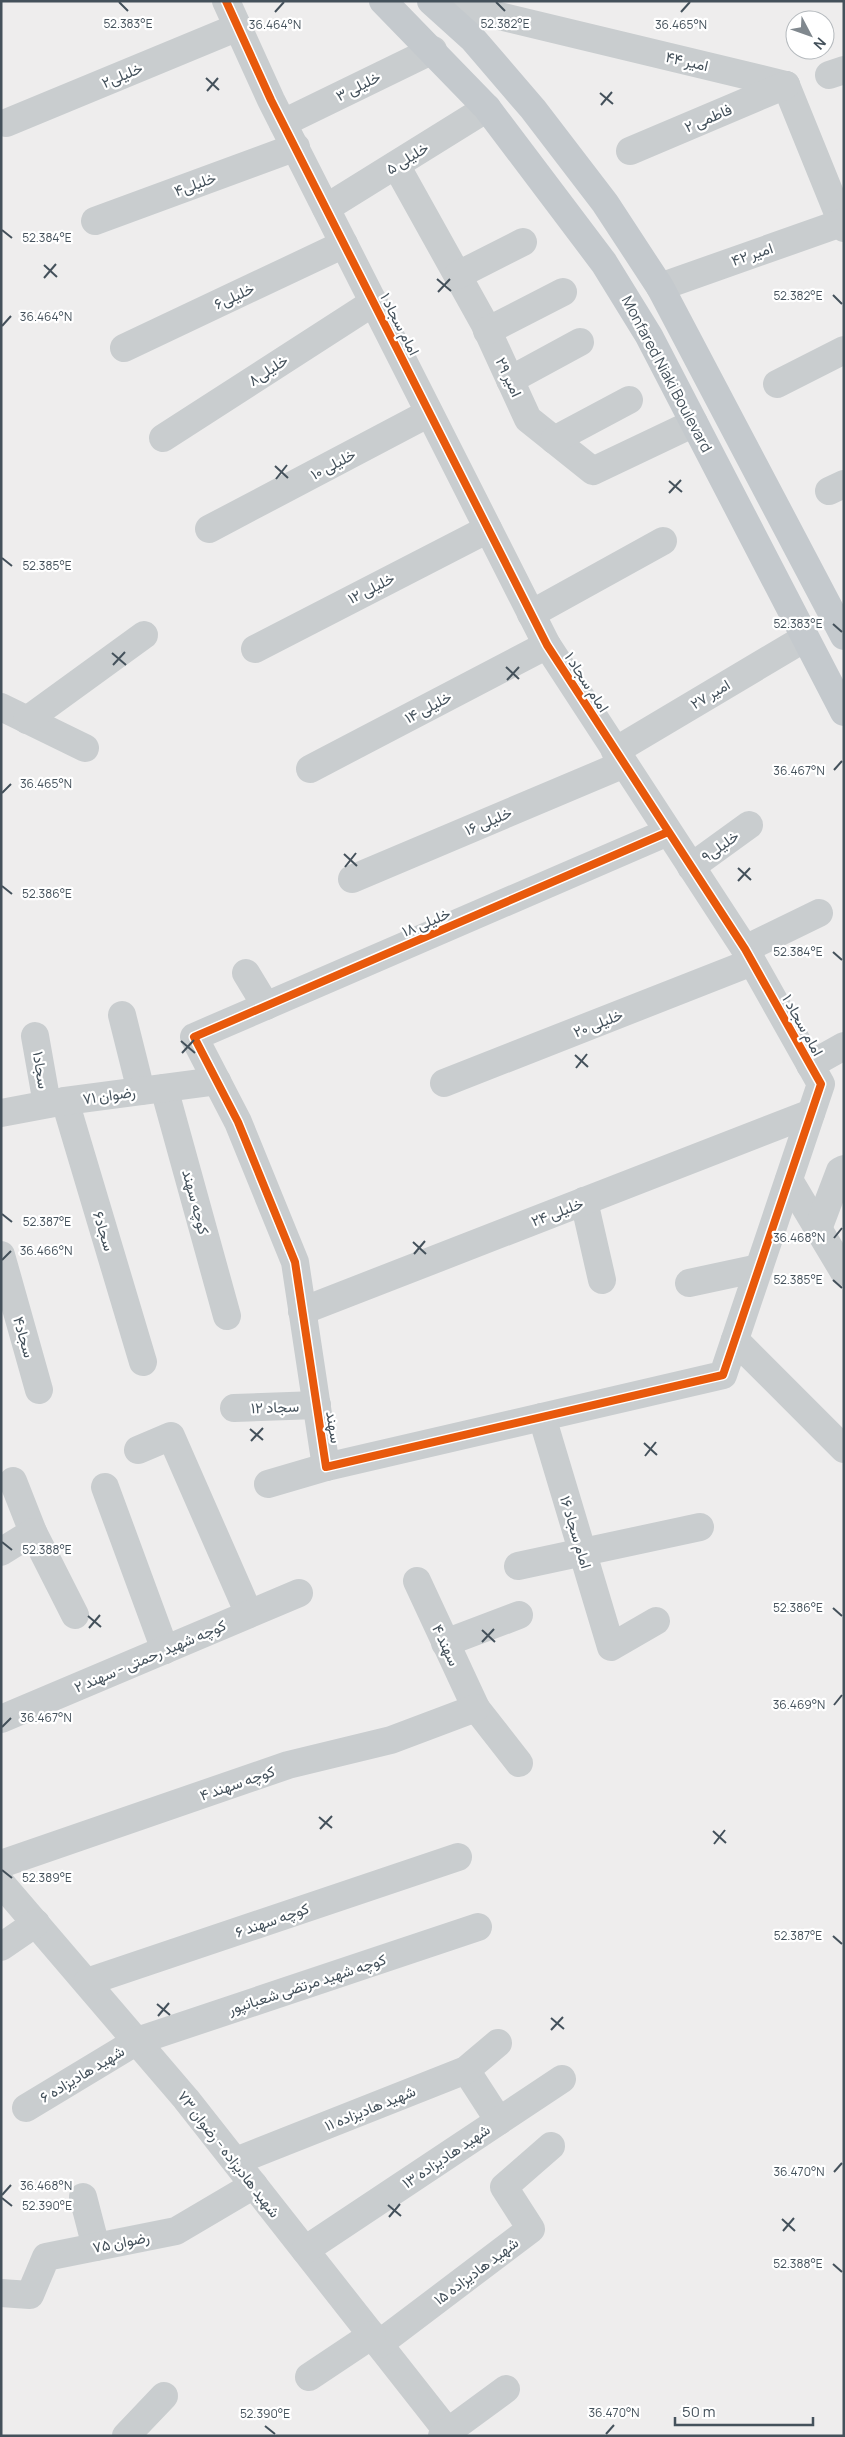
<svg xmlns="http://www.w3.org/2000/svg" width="845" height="2437" font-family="Manrope,Vazirmatn,sans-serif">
<rect width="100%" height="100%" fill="#eeeded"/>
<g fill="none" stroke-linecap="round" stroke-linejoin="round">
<g stroke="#c9cdcf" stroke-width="28">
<path d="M226,1L271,100L547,645L745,949L821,1084L723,1375L326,1467L295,1262L238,1122L194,1037L668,832"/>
<path d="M437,1L786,85"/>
<path d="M829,75L844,70"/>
<path d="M786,85L844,228"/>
<path d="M6,123L238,27"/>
<path d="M283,123L433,50"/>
<path d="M630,151L786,85"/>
<path d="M396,165L484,323L528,419L593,471L694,423"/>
<path d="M326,208L487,108"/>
<path d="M95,221L296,147"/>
<path d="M458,275L523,242"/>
<path d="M660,287L844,222"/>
<path d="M487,331L563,292"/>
<path d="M124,348L344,244"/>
<path d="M510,380L580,342"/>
<path d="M777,384L844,350"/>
<path d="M163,438L374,302"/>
<path d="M554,440L629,400"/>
<path d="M829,491L844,484"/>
<path d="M209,529L429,413"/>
<path d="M531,614L663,541"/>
<path d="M255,649L488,529"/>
<path d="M1,707L85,748"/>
<path d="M27,720L144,635"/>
<path d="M615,751L805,638"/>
<path d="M310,769L547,645"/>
<path d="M691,867L749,825"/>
<path d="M352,879L624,764"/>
<path d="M745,949L819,913"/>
<path d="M246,973L266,1006"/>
<path d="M122,1015L141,1091"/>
<path d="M35,1036L47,1104"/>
<path d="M810,1065L844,1046"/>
<path d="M444,1083L752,962"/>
<path d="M164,1088L227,1316"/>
<path d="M65,1101L143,1362"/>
<path d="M1,1113L65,1101L217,1081"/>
<path d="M789,1180L844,1272"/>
<path d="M584,1201L602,1280"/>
<path d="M818,1229L840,1171L844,1169"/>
<path d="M1,1255L39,1390"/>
<path d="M689,1283L759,1268"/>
<path d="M302,1311L811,1113"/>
<path d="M735,1340L844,1449"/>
<path d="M234,1408L317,1405"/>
<path d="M542,1417L611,1647L656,1621"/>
<path d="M138,1450L171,1436L249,1614"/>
<path d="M13,1481L33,1532L75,1615"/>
<path d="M268,1484L326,1467"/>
<path d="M105,1487L165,1650"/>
<path d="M1,1552L33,1532"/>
<path d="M518,1566L700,1527"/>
<path d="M417,1581L476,1708L519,1763"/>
<path d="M445,1643L519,1615"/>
<path d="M1,1719L299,1593"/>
<path d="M1,1864L288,1765L391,1740L476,1708"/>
<path d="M1,1883L186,2099L448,2432"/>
<path d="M1,1947L36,1923"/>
<path d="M87,1982L458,1857"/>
<path d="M466,2070L499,2121"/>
<path d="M26,2108L137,2041L478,1927"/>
<path d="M236,2161L466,2070L498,2043"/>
<path d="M83,2197L96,2247"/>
<path d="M305,2250L562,2079"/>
<path d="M1,2293L30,2295L46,2257L176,2231L254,2185"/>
<path d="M379,2344L531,2229L504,2187L551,2146"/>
<path d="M309,2377L372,2335"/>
<path d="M126,2436L164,2396"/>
<path d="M442,2436L506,2389"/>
</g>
<g stroke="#c4c9cd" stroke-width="28">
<path d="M383,1L487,108L604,263L649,336L844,712"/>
<path d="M431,1L472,38L533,109L605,203L660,287L844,636"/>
</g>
<defs>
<path id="cycleway" d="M226,1L271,100L547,645L745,949L821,1084L723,1375L326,1467L295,1262L238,1122L194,1037L668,832"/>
</defs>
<use href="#cycleway" stroke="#fff" stroke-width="11"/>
<use href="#cycleway" stroke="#e8590c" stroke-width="8"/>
</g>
<path fill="none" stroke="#44515b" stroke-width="2" d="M119,2L128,11M496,2L505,11M275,12L284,2M681,12L690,2M206,78L219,90M207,91L218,78M600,93L613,104M601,105L612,92M2,230L12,238M44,265L57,277M44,278L56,264M437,279L451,291M438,292L450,279M833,295L842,304M2,326L11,316M275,466L288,478M276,479L287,465M669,481L682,492M669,493L681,480M2,558L12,566M833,624L842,632M112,653L126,665M113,665L125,652M506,667L519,679M507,680L519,667M834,770L842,761M2,793L11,784M344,854L357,866M345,867L356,853M738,868L751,880M738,881L750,868M2,886L12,894M833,952L842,960M181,1041L195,1053M182,1053L194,1040M575,1055L588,1067M576,1068L587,1054M2,1214L12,1222M834,1238L842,1228M413,1242L426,1254M414,1254L425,1241M2,1260L11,1251M833,1280L842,1288M250,1429L263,1440M251,1441L263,1428M644,1443L657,1455M645,1456L656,1442M2,1542L12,1550M833,1608L842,1616M88,1616L101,1627M89,1628L100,1615M482,1630L495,1642M482,1642L494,1629M834,1705L842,1695M2,1727L11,1718M319,1817L332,1828M320,1829L332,1816M713,1831L726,1843M714,1844L725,1830M2,1870L12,1878M833,1936L842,1944M157,2004L170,2015M158,2016L169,2003M551,2018L564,2029M551,2030L563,2017M834,2172L842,2163M2,2195L11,2185M2,2198L12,2206M388,2205L401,2216M389,2217L400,2204M782,2219L795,2231M783,2231L794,2218M833,2264L842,2272M265,2426L275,2434M606,2434L614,2425"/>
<g text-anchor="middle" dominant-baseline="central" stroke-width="4.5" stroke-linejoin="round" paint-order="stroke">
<g font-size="15" fill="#44515b" stroke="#fff">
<text transform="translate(687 61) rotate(13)">امیر ۴۴</text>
<text transform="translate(122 75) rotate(-23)">خلیلی۲</text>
<text transform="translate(358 86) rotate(-27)">خلیلی ۳</text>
<text transform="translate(708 118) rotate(-23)">فاطمی ۲</text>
<text transform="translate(407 158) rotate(-32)">خلیلی ۵</text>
<text transform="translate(195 184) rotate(-20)">خلیلی۴</text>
<text transform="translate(752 254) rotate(-19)">امیر ۴۲</text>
<text transform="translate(234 296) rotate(-25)">خلیلی۶</text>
<text transform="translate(400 324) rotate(63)">امام سجاد ۱</text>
<text transform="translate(268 370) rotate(-33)">خلیلی۸</text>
<text transform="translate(667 374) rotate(62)">Monfared Niaki Boulevard</text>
<text transform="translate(509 377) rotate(65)">امیر ۲۹</text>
<text transform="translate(333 464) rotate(-28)">خلیلی ۱۰</text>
<text transform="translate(371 588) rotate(-27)">خلیلی ۱۲</text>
<text transform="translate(587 682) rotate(57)">امام سجاد ۱</text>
<text transform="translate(710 694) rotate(-31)">امیر ۲۷</text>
<text transform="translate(428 707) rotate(-28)">خلیلی ۱۴</text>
<text transform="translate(488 821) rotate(-23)">خلیلی ۱۶</text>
<text transform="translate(720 846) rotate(-36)">خلیلی۹</text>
<text transform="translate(426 922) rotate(-23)">خلیلی ۱۸</text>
<text transform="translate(598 1023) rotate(-22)">خلیلی ۲۰</text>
<text transform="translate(803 1025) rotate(61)">امام سجاد ۱</text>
<text transform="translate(41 1070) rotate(81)">سجاد۱</text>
<text transform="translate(109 1095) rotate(-8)">رضوان ۷۱</text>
<text transform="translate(196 1202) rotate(75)">كوچه سهند</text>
<text transform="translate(557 1212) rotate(-21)">خلیلی ۲۴</text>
<text transform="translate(104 1231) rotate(73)">سجاد۶</text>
<text transform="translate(24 1337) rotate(74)">سجاد۴</text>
<text transform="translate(275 1407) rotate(-2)">سجاد ۱۲</text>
<text transform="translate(334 1427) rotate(81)">سهند</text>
<text transform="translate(576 1532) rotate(73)">امام سجاد ۱۶</text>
<text transform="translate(446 1645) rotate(65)">سهند ۴</text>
<text transform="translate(150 1656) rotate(-23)">کوچه شهید رحمتی - سهند ۲</text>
<text transform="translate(237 1783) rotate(-19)">کوچه سهند ۴</text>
<text transform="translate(272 1920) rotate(-19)">کوچه سهند ۶</text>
<text transform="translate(307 1984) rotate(-18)">کوچه شهید مرتضی شعبانپور</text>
<text transform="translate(82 2074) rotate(-31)">شهید هادیزاده ۶</text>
<text transform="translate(370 2108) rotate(-22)">شهید هادیزاده ۱۱</text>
<text transform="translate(229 2154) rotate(52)">شهید هادیزاده - رضوان ۷۳</text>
<text transform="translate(446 2156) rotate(-34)">شهید هادیزاده ۱۳</text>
<text transform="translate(121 2242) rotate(-11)">رضوان ۷۵</text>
<text transform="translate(476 2271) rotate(-37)">شهید هادیزاده ۱۵</text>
</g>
</g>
<g font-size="12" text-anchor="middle" fill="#44515b" stroke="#fff" stroke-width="4.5" stroke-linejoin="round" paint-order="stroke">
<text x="128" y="28">52.383°E</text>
<text x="505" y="28">52.382°E</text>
<text x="275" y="29">36.464°N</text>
<text x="681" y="29">36.465°N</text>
<text x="47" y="242">52.384°E</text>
<text x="798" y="300">52.382°E</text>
<text x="46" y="321">36.464°N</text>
<text x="47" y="570">52.385°E</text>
<text x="798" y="628">52.383°E</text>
<text x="799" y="775">36.467°N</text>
<text x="46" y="788">36.465°N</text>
<text x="47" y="898">52.386°E</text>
<text x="798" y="956">52.384°E</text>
<text x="47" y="1226">52.387°E</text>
<text x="799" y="1242">36.468°N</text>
<text x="46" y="1255">36.466°N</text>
<text x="798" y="1284">52.385°E</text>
<text x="47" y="1554">52.388°E</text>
<text x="798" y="1612">52.386°E</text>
<text x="799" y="1709">36.469°N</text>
<text x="46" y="1722">36.467°N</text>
<text x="47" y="1882">52.389°E</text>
<text x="798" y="1940">52.387°E</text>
<text x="799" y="2176">36.470°N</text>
<text x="46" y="2190">36.468°N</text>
<text x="47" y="2210">52.390°E</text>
<text x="798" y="2268">52.388°E</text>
<text x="614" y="2417">36.470°N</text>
<text x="265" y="2418">52.390°E</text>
</g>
<rect width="845" height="2437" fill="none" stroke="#44515b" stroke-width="5"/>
<g transform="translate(810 35) rotate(131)"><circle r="24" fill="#ffffff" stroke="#b4b9bd"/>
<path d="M0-4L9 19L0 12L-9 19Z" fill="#80888e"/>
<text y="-8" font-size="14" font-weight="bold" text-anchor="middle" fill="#44515b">N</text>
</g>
<path d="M675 2417v8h138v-8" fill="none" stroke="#44515b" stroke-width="2.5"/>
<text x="682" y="2417" font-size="15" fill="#44515b" stroke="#ffffff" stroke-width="4" paint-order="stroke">50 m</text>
</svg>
